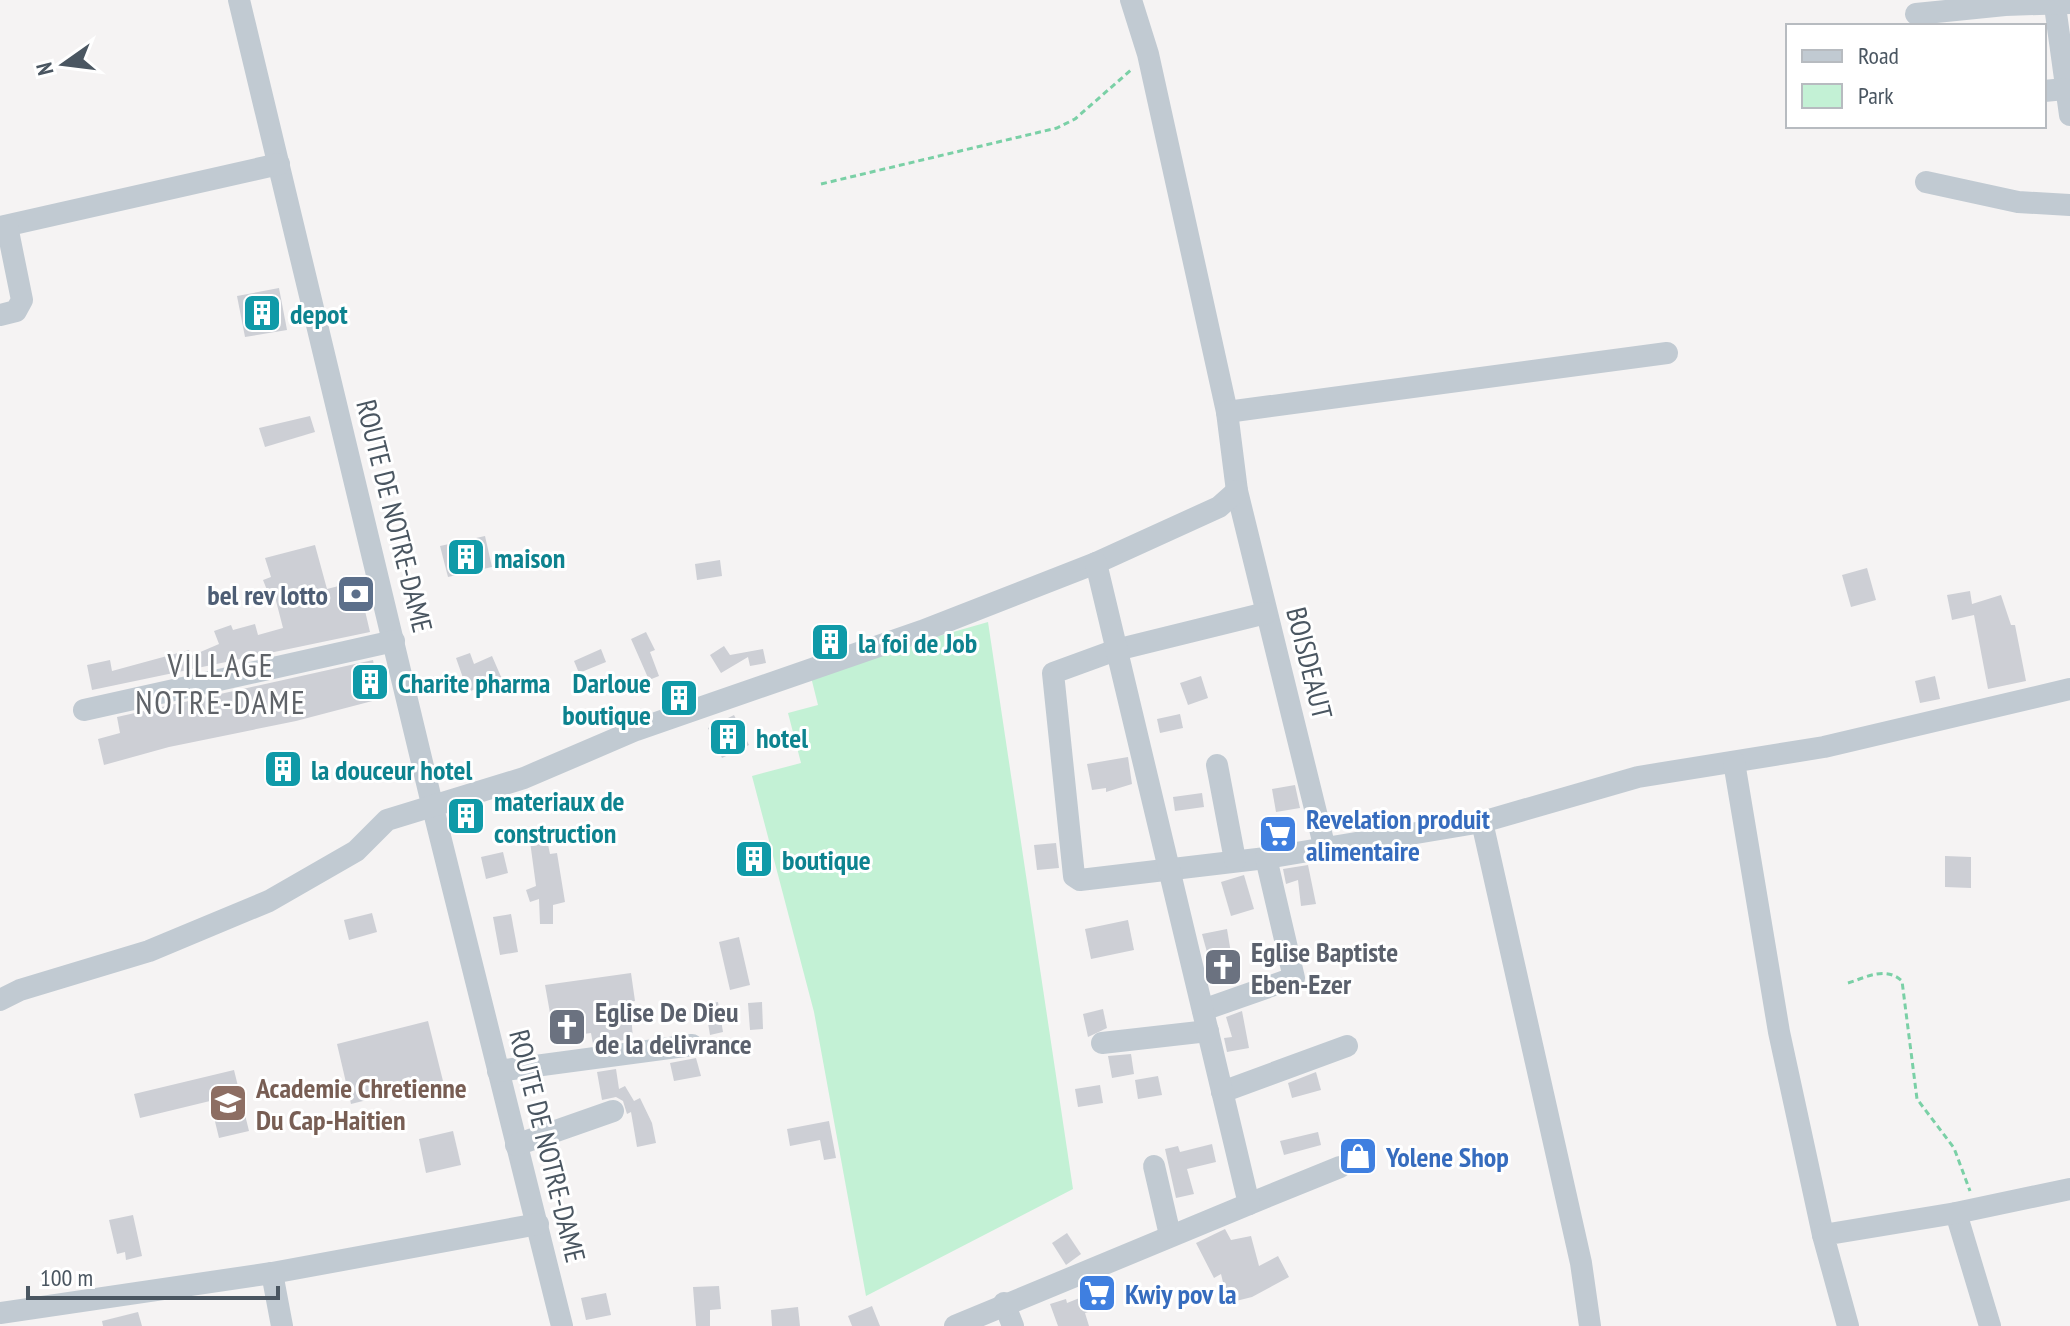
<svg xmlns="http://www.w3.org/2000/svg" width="2070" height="1326" font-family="'PT Sans Narrow',sans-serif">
<rect width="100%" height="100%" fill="#f5f3f3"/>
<path fill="#c3f1d5" d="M988,622L1073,1189L866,1296L814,1012L752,776L801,763L788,713L818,705L810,673Z"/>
<g fill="#cdcfd5">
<path d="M279,288L287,330L245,337L237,296Z"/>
<path d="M310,416L315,432L265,447L259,428Z"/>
<path d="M485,536L492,567L448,577L440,546Z"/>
<path d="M315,545L327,589L358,581L370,632L92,690L87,665L110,660L112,671L189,650L191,656L219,644L214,631L231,625L233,630L255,624L258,635L283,628L274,593L269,595L263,580L271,577L265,558Z"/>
<path d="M720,560L722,576L697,580L695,564Z"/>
<path d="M1867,568L1876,600L1851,607L1842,575Z"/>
<path d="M1970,591L1972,604L2001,595L2011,625H2015L2026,681L1988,689L1974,615L1952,620L1947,595Z"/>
<path d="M646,632L655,650L650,652L659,676L649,680L631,639Z"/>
<path d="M724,646L730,655L763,649L766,663L750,666L748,657L721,673L710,655Z"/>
<path d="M601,649L606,662L579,673L574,661Z"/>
<path d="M470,653L474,664L492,656L502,679L468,692L456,658Z"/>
<path d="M373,660L380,699L296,721L169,747L104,765L98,739L120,733L117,717Z"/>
<path d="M1201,676L1208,698L1188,705L1180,683Z"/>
<path d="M1935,676L1940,699L1920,703L1915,681Z"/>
<path d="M1180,714L1183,728L1160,733L1157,719Z"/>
<path d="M734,715L749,745L722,758L708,728Z"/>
<path d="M1128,757L1132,784L1106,792V788L1092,790L1087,764Z"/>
<path d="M1295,785L1300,808L1276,812L1272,789Z"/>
<path d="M1202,793L1204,807L1175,811L1173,797Z"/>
<path d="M474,808L479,824L458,829L454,814Z"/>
<path d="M545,830L550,854L557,853L565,902L553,905V924H540L539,899L530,902L526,890L536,886L529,834Z"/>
<path d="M1056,843L1059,868L1037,870L1034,845Z"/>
<path d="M764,846L770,863L743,872L738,855Z"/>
<path d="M503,852L508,873L486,879L481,857Z"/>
<path d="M1945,856L1971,857V888L1945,887Z"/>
<path d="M1308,865L1316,904L1301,906L1298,880L1286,884L1283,869Z"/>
<path d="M1244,875L1254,909L1231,916L1221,882Z"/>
<path d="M372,913L377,932L349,940L344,920Z"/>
<path d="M511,914L518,952L500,955L493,917Z"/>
<path d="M1128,920L1134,950L1091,959L1085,929Z"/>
<path d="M1227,929L1234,971L1213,974L1202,934Z"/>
<path d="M739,937L750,985L730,990L719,942Z"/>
<path d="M631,973L635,1001L630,1002L633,1039L593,1044L591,1033L562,1037L559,1012L550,1013L545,985Z"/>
<path d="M718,1002L723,1032L710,1035L705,1004Z"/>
<path d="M762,1002L763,1029L750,1030L748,1003Z"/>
<path d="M1103,1009L1107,1028L1088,1037L1083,1014Z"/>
<path d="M1242,1011L1249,1048L1227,1052L1224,1038L1232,1037L1226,1017Z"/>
<path d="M428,1021L443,1081L351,1104L337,1044Z"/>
<path d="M1131,1054L1134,1074L1112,1078L1108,1056Z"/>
<path d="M696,1058L701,1076L674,1081L670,1063Z"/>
<path d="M616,1069L619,1089L625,1086L634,1101L640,1098L652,1123L656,1143L637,1147L631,1112L627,1114L623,1101L616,1097L602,1100L597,1072Z"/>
<path d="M234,1070L249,1131L219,1138L210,1101L140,1118L134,1094Z"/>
<path d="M1316,1072L1321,1090L1292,1098L1288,1083Z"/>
<path d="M1158,1076L1162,1095L1138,1099L1135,1080Z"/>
<path d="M1100,1085L1103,1103L1078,1107L1075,1089Z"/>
<path d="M829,1121L836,1158L824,1160L820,1140L790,1146L787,1129Z"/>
<path d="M453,1131L461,1165L426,1173L419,1139Z"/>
<path d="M1318,1132L1321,1145L1284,1155L1280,1141Z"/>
<path d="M1368,1143L1374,1163L1354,1168L1345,1150Z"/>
<path d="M1212,1144L1216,1162L1187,1169L1194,1194L1176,1198L1165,1149L1178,1146L1180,1152Z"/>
<path d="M133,1215L142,1256L126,1260L125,1252L117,1254L109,1220Z"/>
<path d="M1225,1229L1231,1240L1251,1236L1259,1266L1278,1256L1289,1277L1252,1297L1228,1303L1221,1274L1214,1278L1196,1243Z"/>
<path d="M1067,1233L1081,1254L1066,1265L1052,1243Z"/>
<path d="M719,1286L721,1309L710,1310V1326H696L693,1287Z"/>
<path d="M1102,1289L1107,1306L1085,1313L1089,1326H1058L1050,1304L1066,1299L1067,1303Z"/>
<path d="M606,1293L611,1315L586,1320L581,1298Z"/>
<path d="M872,1306L880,1326H852L848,1316Z"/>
<path d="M798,1307L800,1326H772L771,1310Z"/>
<path d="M138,1312L142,1326H103L102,1321Z"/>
</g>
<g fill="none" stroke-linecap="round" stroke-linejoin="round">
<g stroke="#7ad0a6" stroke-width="3" stroke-dasharray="6 4" stroke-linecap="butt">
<path d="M821,184L1057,128L1075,119L1131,70"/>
<path d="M1848,983C1867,977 1886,966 1902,981L1917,1099L1954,1148L1970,1191"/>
</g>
<g stroke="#c1cad2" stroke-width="22">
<path d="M239,0L433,808L562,1326"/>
<path d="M1131,0L1148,54L1227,412L1237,491L1325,849"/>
<path d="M2055,6L2070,115"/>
<path d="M1916,14L2005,5L2070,3"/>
<path d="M2044,91L2065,89"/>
<path d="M1926,182L2018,202L2070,205"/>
<path d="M0,227L279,164"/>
<path d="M0,315L16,311L22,300L7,226"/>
<path d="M1227,412L1667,353"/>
<path d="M1266,613L1116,650L1053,673L1074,876L1080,880L1266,858L1482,822L1638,777L1824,747L2070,689"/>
<path d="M84,710L394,641"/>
<path d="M1734,762L1779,1032L1823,1235"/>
<path d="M1217,765L1235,860"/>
<path d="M1482,822L1581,1263L1590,1326"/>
<path d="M0,1000L20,990L149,951L269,901L356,851L387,820L524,778L636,730L922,631L1096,563L1219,507L1237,491"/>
<path d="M1203,1010L1294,978L1266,858"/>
<path d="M1102,1043L1208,1031"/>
<path d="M498,1071L692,1045"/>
<path d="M1222,1092L1347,1046"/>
<path d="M516,1145L613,1111"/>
<path d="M1154,1166L1170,1235"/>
<path d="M1249,1204L1340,1167"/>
<path d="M1956,1213L1990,1326"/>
<path d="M272,1273L282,1326"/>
<path d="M1004,1303L1013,1326"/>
<path d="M0,1313L272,1273L538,1224"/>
<path d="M955,1326L1249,1204L1096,563"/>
<path d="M1848,1326L1823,1235L1956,1213L2070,1189"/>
</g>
</g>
<defs>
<symbol id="building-square" viewBox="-11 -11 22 22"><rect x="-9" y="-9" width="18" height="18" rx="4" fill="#0f9aa8" stroke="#fff"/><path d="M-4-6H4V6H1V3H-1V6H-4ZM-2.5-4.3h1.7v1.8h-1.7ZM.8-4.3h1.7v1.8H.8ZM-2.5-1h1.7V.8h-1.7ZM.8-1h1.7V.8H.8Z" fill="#fff"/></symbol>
<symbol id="bank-square" viewBox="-11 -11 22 22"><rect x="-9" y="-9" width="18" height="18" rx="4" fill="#5c6f8a" stroke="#fff"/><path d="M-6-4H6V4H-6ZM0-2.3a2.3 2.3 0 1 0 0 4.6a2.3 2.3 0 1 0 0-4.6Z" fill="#fff"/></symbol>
<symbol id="supermarket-square" viewBox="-11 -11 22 22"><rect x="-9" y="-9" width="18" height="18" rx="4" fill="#3f7fe0" stroke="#fff"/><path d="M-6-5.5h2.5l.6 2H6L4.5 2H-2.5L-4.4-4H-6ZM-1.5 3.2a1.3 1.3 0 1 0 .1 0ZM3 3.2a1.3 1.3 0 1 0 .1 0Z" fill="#fff"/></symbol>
<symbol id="church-square" viewBox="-11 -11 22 22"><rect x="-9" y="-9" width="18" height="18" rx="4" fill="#6b7280" stroke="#fff"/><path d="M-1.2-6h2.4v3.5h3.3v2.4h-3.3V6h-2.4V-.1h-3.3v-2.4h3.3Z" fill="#fff"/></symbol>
<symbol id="school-square" viewBox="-11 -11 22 22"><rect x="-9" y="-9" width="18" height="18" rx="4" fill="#8d6e63" stroke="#fff"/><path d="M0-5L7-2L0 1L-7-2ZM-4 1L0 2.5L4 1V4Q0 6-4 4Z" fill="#fff"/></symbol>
<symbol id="shop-square" viewBox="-11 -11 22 22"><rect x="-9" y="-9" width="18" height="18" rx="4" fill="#3f7fe0" stroke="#fff"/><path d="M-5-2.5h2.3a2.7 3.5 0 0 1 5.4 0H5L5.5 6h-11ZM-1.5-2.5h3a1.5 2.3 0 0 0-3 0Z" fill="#fff"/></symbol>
</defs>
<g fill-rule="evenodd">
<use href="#building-square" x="240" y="291" width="44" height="44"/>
<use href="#building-square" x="444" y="535" width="44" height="44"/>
<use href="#bank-square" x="334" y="572" width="44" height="44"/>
<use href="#building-square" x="808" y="620" width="44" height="44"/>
<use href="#building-square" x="348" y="660" width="44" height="44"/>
<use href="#building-square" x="657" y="676" width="44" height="44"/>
<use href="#building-square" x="706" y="715" width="44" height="44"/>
<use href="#building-square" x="261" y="747" width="44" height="44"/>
<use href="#building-square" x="444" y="794" width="44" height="44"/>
<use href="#supermarket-square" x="1256" y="812" width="44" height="44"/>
<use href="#building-square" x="732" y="837" width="44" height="44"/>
<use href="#church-square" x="1201" y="945" width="44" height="44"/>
<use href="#church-square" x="545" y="1005" width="44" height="44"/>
<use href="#school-square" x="206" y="1081" width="44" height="44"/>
<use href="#shop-square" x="1336" y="1134" width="44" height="44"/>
<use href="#supermarket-square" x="1075" y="1271" width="44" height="44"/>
</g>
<g text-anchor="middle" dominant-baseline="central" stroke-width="6" stroke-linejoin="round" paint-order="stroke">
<g font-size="28" font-weight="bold" fill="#0d838f" stroke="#fff" text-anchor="start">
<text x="290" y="313">depot</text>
<text x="494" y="557">maison</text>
<text x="858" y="642">la foi de Job</text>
<text x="398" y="682">Charite pharma</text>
<text x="651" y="682" text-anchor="end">Darloue<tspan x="651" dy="32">boutique</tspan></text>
<text x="756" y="737">hotel</text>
<text x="311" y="769">la douceur hotel</text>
<text x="494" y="800">materiaux de<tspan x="494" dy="32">construction</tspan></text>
<text x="782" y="859">boutique</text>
</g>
<g font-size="28" fill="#4a5661" stroke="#fff">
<text transform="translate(395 516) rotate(76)">ROUTE DE NOTRE-DAME</text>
<text transform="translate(1310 663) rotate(76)">BOISDEAUT</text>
<text transform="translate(548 1146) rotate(76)">ROUTE DE NOTRE-DAME</text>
</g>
<g font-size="28" font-weight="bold" fill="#4e5e75" stroke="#fff" text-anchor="end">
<text x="328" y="594">bel rev lotto</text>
</g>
<g font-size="28" font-weight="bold" fill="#366cbe" stroke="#fff" text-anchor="start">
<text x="1306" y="818">Revelation produit<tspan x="1306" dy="32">alimentaire</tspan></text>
<text x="1386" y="1156">Yolene Shop</text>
<text x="1125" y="1293">Kwiy pov la</text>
</g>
<g font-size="28" font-weight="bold" fill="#5b616d" stroke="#fff" text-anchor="start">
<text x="1251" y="951">Eglise Baptiste<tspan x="1251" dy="32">Eben-Ezer</tspan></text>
<text x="595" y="1011">Eglise De Dieu<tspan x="595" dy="32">de la delivrance</tspan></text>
</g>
<g font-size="28" font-weight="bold" fill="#785e54" stroke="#fff" text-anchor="start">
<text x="256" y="1087">Academie Chretienne<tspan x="256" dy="32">Du Cap-Haitien</tspan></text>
</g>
<g font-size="32" letter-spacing="2" fill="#5f6368" stroke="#fff">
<text x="221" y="665">VILLAGE<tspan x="221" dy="37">NOTRE-DAME</tspan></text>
</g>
</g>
<rect x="1786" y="24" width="260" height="104" fill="#ffffff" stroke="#b7bbc0" stroke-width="2"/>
<rect x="1802" y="50" width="40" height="12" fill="#c1cad2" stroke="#b7bbc0" stroke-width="2"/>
<text x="1858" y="64" font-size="24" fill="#4a5661">Road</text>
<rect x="1802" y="84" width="40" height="24" fill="#c3f1d5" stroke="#b7bbc0" stroke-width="2"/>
<text x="1858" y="104" font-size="24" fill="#4a5661">Park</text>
<g transform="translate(64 64) rotate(256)" stroke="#ffffff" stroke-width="6" paint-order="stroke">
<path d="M0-6L14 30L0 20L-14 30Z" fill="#4a5661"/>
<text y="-12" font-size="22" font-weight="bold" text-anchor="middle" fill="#4a5661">N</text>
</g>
<path d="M28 1286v12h250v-12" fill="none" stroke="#4a5661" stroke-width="4"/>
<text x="40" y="1286" font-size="24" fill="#4a5661" stroke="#ffffff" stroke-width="6" paint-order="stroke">100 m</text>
</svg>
